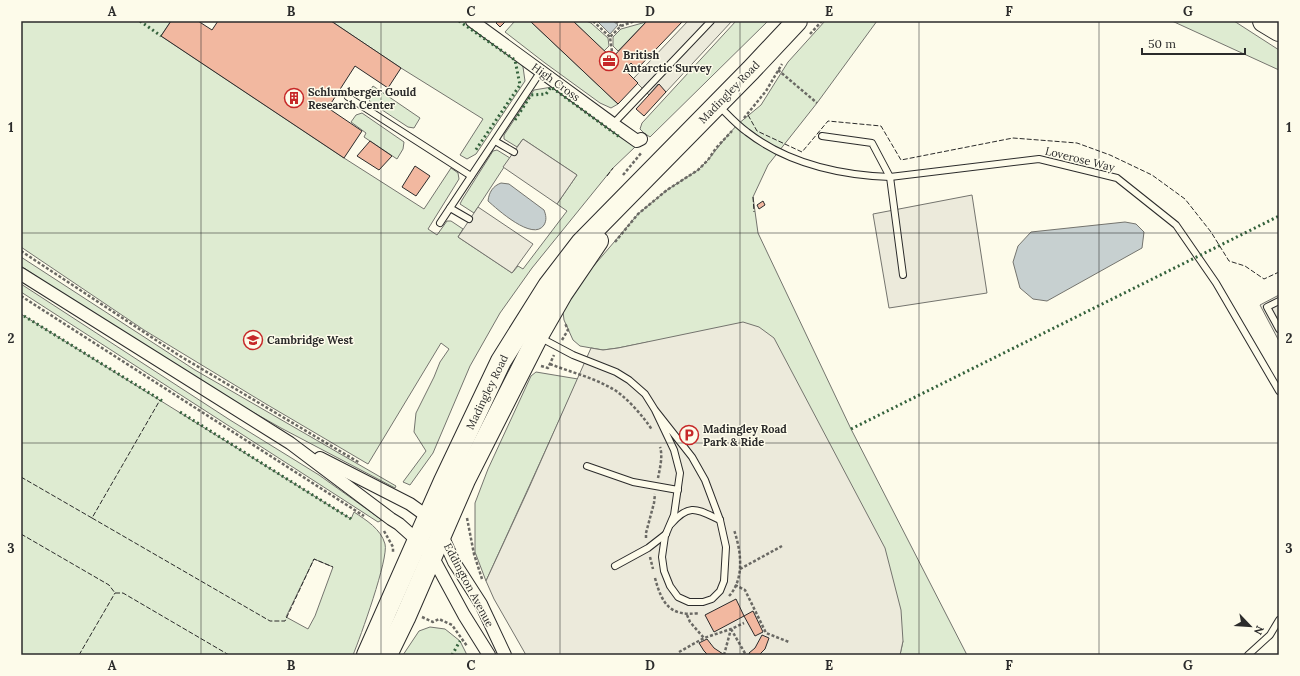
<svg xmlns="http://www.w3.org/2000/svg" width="1300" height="676" font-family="Lora,serif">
<rect width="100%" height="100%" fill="#fdfbea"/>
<g fill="#deebd1" stroke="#74746e" fill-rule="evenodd">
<path d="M21,21H171L161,36L344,158L424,209L451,168L458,173L459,179L428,229L437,235L447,221H451L463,229L458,237L512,273L518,266L523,269L567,211L557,204L577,175L523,139L517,147L504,139V135L534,90L552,87L557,90L635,147L613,168L532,268L500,313L470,366L433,453L410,485L403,482L426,451L414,432L416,413L434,377L440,362L449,349L441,343L368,464L266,404L144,330L21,247Z"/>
<path d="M331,21H464L520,62L523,67L525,81L476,154L467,159L460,155L483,119L401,68Z"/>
<path d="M515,21H530L618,104L611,108L600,103L545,63L505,32Z"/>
<path d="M573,21H586L591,23L608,38L609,46L604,51Z"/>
<path d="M736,21H768L650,137L644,133L640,129L642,123Z"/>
<path d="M825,21H877L817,103L768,165L753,197L758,233L851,429L967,655H900L903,641L648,342L618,348L603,350L580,346L573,340L564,320L563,312L574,289L638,214L667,190L698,170L708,160L727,136L738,124L761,105L788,62Z"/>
<path d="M1172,21H1234L1279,50V70Z"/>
<path d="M646,22L618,51L613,46V37L621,29Z"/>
<path d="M373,86L420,118L414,128L408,127L370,102C367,95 369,92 373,86Z"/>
<path d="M362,113L404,142L403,149L397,159L364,137L366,133L351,122L356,115Z"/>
<path d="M497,150L510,158L474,213L460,204L462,200L493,151Z"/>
<path d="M21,257L195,370L396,486L395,488L281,428L166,363L21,266Z"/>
<path d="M21,284L230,420L319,475L382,520L378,522L21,292Z"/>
<path d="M21,314L351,519L354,512C366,520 381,529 385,544C389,558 360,638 353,655H21ZM314,559L333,567L315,616L308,629L286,617Z"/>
<path d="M536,372L578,379L486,581L475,552V503L488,469L531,376Z"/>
<path d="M430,627L445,629L460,641L467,655H403L419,631Z"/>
</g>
<g fill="#eceadb" stroke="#74746e">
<path d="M688,21H732L666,92L658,84L649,95L633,79Z"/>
<path d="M523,139L577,175L557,204L503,167Z"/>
<path d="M972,195L987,293L889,308L873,214Z"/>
<path d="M478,207L533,244L512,273L458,237Z"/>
<path d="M1279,295V341L1260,305Z"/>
<path d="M743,322L759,327L774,338L885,548L901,610L903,641L900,655H526L494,599L486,581L528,490L591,348L603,350L618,348Z"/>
</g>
<g fill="#c7d0d0" stroke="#74746e">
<path d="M597,21H613L618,25L610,34Z"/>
<path d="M501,183L509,184L544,210C546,215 547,220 544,225C533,242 497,209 488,201C489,192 493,186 501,183Z"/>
<path d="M1125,222L1136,224L1144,232L1142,248L1047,301L1033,299L1020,288L1013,262L1018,246L1031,232Z"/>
</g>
<g fill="#f2b8a0" stroke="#2b2b2b">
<path d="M171,21H198L212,30L218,21H331L401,68L388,88L355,66L328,108L362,131L344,158L161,36Z"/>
<path d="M498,21H506L500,27L496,23Z"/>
<path d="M530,21H573L612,58L647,21H683L637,69L631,63L625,70L638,83L618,104Z"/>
<path d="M659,84L666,92L644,116L636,109Z"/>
<path d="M370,141L392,156L379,170L357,156Z"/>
<path d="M415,166L430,176L416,196L402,187Z"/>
<path d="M763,201L765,205L759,209L757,205Z"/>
<path d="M736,599L744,616L714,632L705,615Z"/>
<path d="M753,611L763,632L755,636L744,616Z"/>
<path d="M762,635L769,638L765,649L759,655H750L749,653L755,648Z"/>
<path d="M707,639L714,648L723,654L722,655H708L704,651L699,643Z"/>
</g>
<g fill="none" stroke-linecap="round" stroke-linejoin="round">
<defs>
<g id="service">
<path d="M348,97L471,176"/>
<path d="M720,107C728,115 737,125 747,132C787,163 840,175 890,177L1039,159L1117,178L1176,225L1216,283L1279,391"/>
<path d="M613,124L711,21"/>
<path d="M822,136L872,143L890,177L903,275"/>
<path d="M495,141L514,152"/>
<path d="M450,208L469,219"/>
<path d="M440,223L541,71"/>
<path d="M1279,301L1267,307L1279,329"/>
<path d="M541,338L573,355L616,372L629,380L645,394L655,410L692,457L705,480L720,520L726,547L724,581L720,591L712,599L703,602H689L678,597L670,586L664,571L662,557L665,536L674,515L680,473L674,450L655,410"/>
<path d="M587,466L633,482L678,490"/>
<path d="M671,524C690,502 698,510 720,520"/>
<path d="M615,566L648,548L666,534"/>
<path d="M1248,655L1270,635L1279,620"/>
</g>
<g id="minor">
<path d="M472,21L613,124L637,141L641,139"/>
<path d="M21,274L290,443L391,519L399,524L418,541L432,556L464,615L489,655"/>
<path d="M320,458L410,504L428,517L441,533L454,562L481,604L505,655"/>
</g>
<g id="primary">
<path d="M367,655L444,481L501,361L548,286L581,243L751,70L797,21"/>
<path d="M387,655L405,618L465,480L538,336L562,294L598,241"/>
</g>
<path id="motorway" d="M1264,21L1279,30"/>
</defs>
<use href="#service" stroke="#2b2b2b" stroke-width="8"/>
<use href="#minor" stroke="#2b2b2b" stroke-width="14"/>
<use href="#primary" stroke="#2b2b2b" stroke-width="22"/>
<use href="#motorway" stroke="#2b2b2b" stroke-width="24"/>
<g stroke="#6a6964" stroke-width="2.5" stroke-dasharray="3 2" stroke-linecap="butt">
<path d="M595,21L594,22L610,37"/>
<path d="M616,21L621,26"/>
<path d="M810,34L822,21"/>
<path d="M615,55L612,52L610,37L621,26L635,21"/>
<path d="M778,70L817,103"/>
<path d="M744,118L766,91L782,64"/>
<path d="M623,175L642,152"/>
<path d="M615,242L638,214L667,190L698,170L708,160L716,148L732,131"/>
<path d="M21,251L180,356L360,463"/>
<path d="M21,296L364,516"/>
<path d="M562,340L568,330L565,323"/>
<path d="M550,364C570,372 592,377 611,388C624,394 645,418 652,430"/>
<path d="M541,366L548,368L554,355"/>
<path d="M658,478C660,468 663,456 660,447"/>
<path d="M467,518L474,554L482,579"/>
<path d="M384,531L393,547V553"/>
<path d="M646,538V533L654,503L655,494"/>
<path d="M650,557L653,569"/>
<path d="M740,569L782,546"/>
<path d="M655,578C662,604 670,617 699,613"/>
<path d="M735,585L745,590L766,633L789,642"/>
<path d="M729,596C745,579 741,550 734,530"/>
<path d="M687,615L690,622L704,638"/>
<path d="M422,617L433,622L439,619L452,625L467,646"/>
<path d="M731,629L746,655"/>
<path d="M679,652L704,638L731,629L744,623"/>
<path d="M724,655L731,629"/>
</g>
<use href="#service" stroke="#fdfbea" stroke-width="6"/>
<use href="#minor" stroke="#fdfbea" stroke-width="12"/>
<use href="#primary" stroke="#fdfbea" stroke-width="20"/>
<use href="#motorway" stroke="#fdfbea" stroke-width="22"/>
<g stroke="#34623c" stroke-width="3" stroke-dasharray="2 3" stroke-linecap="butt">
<path d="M140,21L161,36"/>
<path d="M459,21L515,60L520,85L475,151"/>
<path d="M515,120L531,95L546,94L551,87L621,138"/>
<path d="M24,316L164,402"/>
<path d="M180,412L351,519"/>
<path d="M851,429L1279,216"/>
<path d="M452,655L460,641"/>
</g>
<g stroke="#2b2b2b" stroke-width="1" stroke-dasharray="5 2" stroke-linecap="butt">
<path d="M748,115L757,131L802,152L828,121L881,126L901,160L1013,138L1077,143L1110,155L1152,175L1185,199L1211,232L1229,261L1245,266L1264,279L1279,272"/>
<path d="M607,176L613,168"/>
<path d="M753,197L754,212"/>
<path d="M21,477L92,518L160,400"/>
<path d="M92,518L270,621H285L314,559L333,567"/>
<path d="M21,534L109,585L115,593"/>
<path d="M115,593H123L229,655"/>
<path d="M79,655L115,593"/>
</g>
</g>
<path fill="none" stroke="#2b2b2b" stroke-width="1" stroke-opacity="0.55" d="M201,21V655M381,21V655M560,21V655M740,21V655M919,21V655M1099,21V655M21,233H1279M21,443H1279"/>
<defs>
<symbol id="office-ring" viewBox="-11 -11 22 22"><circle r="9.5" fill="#fdfbea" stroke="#c62828" stroke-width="1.5"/><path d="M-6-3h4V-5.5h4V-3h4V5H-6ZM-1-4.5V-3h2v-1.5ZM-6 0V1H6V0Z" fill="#c62828"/></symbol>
<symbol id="building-ring" viewBox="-11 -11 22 22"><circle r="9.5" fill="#fdfbea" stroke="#c62828" stroke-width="1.5"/><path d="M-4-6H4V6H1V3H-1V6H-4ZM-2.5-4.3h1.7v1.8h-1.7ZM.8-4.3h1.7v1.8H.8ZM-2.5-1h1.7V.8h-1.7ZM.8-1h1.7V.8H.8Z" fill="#c62828"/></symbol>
<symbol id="university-ring" viewBox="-11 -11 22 22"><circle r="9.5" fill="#fdfbea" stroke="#c62828" stroke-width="1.5"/><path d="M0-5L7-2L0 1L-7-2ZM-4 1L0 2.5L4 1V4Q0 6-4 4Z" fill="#c62828"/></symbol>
<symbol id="parking-ring" viewBox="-11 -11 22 22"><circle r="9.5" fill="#fdfbea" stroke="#c62828" stroke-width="1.5"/><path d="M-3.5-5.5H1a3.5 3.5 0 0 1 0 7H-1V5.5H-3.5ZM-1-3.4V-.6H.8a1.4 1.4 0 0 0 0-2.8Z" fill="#c62828"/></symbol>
</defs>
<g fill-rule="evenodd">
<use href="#office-ring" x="598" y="50" width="22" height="22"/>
<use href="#building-ring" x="283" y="87" width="22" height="22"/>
<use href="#university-ring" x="242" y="329" width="22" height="22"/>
<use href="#parking-ring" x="678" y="424" width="22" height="22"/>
</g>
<g text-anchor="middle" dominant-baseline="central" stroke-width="3" stroke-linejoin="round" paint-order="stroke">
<g font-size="11" font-weight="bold" fill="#2b2b2b" stroke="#fdfbea" text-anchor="start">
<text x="623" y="55">British<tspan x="623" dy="13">Antarctic Survey</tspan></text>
<text x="308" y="92">Schlumberger Gould<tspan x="308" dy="13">Research Center</tspan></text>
<text x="267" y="340">Cambridge West</text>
<text x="703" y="429">Madingley Road<tspan x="703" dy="13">Park &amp; Ride</tspan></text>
</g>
<g font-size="11" fill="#2b2b2b" stroke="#fdfbea">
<text transform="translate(556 82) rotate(36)">High Cross</text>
<text transform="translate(729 92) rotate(-46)">Madingley Road</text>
<text transform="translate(1080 159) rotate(14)">Loverose Way</text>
<text transform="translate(487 392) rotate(-64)">Madingley Road</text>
<text transform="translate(469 585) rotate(62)">Eddington Avenue</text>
</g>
</g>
<rect width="1300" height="676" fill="none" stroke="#fdfbea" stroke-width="44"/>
<g transform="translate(1250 626) rotate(115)" stroke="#fdfbea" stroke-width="3" paint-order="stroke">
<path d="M0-3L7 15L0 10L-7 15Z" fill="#2b2b2b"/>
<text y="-6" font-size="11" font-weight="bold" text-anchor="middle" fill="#2b2b2b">N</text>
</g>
<path d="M1142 48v6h103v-6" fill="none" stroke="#2b2b2b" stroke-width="2"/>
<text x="1148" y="48" font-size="12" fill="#2b2b2b" stroke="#fdfbea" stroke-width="3" paint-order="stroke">50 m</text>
<rect x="22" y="22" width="1256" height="632" fill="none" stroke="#2b2b2b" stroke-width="1.5"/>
<g font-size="13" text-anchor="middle" font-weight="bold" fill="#2b2b2b">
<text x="112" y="16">A</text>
<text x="291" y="16">B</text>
<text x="471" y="16">C</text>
<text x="650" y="16">D</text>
<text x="829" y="16">E</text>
<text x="1009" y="16">F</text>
<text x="1188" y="16">G</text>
<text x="11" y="132">1</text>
<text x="1289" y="132">1</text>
<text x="11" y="343">2</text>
<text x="1289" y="343">2</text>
<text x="11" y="553">3</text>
<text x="1289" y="553">3</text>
<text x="112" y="670">A</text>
<text x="291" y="670">B</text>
<text x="471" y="670">C</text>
<text x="650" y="670">D</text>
<text x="829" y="670">E</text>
<text x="1009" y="670">F</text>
<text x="1188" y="670">G</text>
</g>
</svg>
